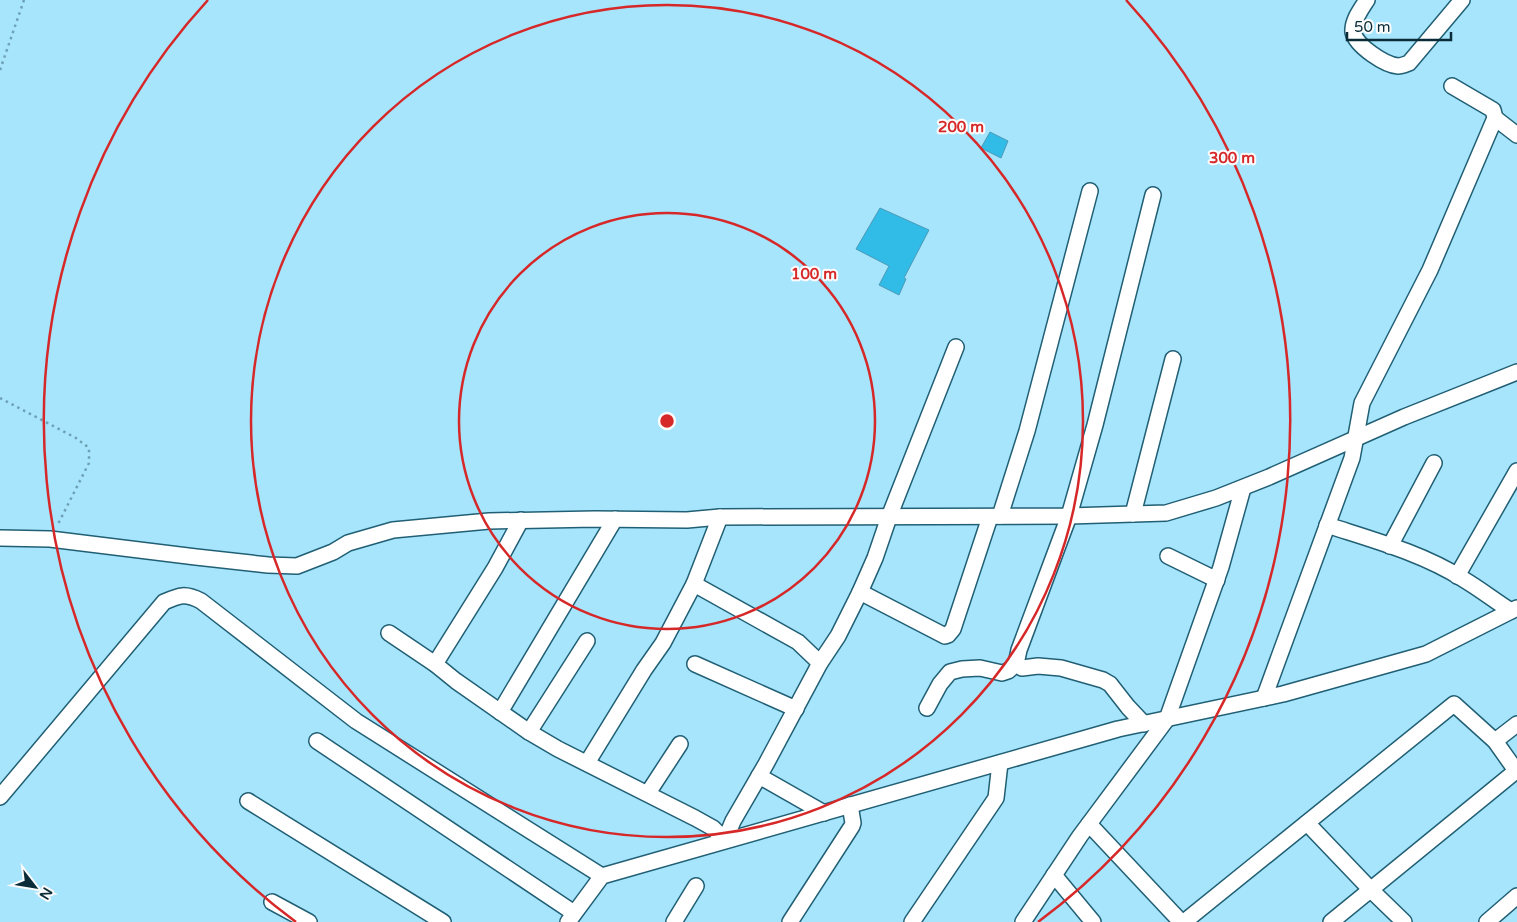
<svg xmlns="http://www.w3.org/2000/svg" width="1517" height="922" font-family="'Varela Round',sans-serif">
<rect width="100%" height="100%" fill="#a7e5fd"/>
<g fill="#31bce8" stroke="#4b9ab7">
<path d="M990,132L1008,141L1001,158L981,148Z"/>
<path d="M880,208L929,230L904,278L906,279L899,295L879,285L889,266L856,249Z"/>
</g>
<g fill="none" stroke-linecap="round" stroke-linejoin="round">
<defs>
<g id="minor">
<path d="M1367,0C1361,9 1352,21 1353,32C1356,46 1385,65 1398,66C1402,66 1406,64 1409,63L1462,0"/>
<path d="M1495,118L1517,135"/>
<path d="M1133,514L1173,359"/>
<path d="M1000,516L1027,431L1090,191"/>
<path d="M1327,525C1373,540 1422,553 1463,579C1480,589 1495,601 1511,611"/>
<path d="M0,538L50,539L196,557L268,565L297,566L333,552L348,543L393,530L489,521L595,519L687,520L720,517L1069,516L1166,513L1216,498L1269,477L1404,417L1517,372"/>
<path d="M1390,546L1434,463"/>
<path d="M1168,556L1217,580"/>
<path d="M1457,576L1517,471"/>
<path d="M694,584L798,642L820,663"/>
<path d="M860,592L945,636L948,635L953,629L990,517"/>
<path d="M389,633L435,664L456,681L529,732L558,749L695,818L713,828L725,840L733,821L766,764L820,663L838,636L860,592L875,558L889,517L956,347"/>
<path d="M435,664L495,568L521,520"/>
<path d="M695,664L796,709"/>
<path d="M1016,664L1019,650L1069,516L1095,425L1153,195"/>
<path d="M1264,698L1352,458L1362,403L1430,270L1495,118L1493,110L1452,86"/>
<path d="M927,708L940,684L950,672L962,669L980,668L1002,673L1008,671L1016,664L1022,668L1038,666L1061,668L1103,680L1110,684L1128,707L1144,724"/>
<path d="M500,712L615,519"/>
<path d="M529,732L587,641"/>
<path d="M317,741L574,913"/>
<path d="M1495,741L1517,724"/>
<path d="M587,763L644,670L663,643L694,584L720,517"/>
<path d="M759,776L824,813"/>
<path d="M648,793L680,744"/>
<path d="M0,797L164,602C180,595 185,593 201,601L356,721L602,876"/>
<path d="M248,801L443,922"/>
<path d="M1307,823L1371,890L1404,922"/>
<path d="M1089,824L1181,922"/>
<path d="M1054,875L1093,922"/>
<path d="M272,902L309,922"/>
<path d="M568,922L602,876L1118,729L1283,694L1426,654L1517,608"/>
<path d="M674,922L696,886"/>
<path d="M790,922L852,826L853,823L850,805"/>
<path d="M912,922L996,798L1000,763"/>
<path d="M1023,922L1080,836L1167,719L1221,567L1243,488"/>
<path d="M1184,922L1454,704L1495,741L1517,772"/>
<path d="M1331,922L1516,771"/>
<path d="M1487,922L1517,896"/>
</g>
</defs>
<use href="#minor" stroke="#215f74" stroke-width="18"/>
<g stroke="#6da1b5" stroke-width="2.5" stroke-dasharray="2.5 4" stroke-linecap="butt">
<path d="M0,70L24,0"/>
<path d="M0,398L76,438L89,448V463L57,526"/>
</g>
<use href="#minor" stroke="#fff" stroke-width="15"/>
</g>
<g fill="none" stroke="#d62828" stroke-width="2.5">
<circle cx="667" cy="421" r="208"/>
<circle cx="667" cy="421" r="416"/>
<path d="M296 922A623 623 0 0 1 208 0M1126 0A623 623 0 0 1 1038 922"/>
</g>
<circle cx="667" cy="421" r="8" fill="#d62828" stroke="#fbfbfb" stroke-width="2.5"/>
<g font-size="15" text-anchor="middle" font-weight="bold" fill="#d62828" stroke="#fbfbfb" stroke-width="4" stroke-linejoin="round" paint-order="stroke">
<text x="961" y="132">200 m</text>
<text x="1232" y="163">300 m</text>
<text x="814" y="279">100 m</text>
</g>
<g transform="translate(35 887) rotate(121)" stroke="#fbfbfb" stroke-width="4" paint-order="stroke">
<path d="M0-4L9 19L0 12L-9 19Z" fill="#092c38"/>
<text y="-8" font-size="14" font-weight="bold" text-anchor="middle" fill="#092c38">N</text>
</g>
<path d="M1347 32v8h104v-8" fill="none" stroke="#092c38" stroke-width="2.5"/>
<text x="1354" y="32" font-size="15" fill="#092c38" stroke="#fbfbfb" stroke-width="4" paint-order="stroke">50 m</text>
</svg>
